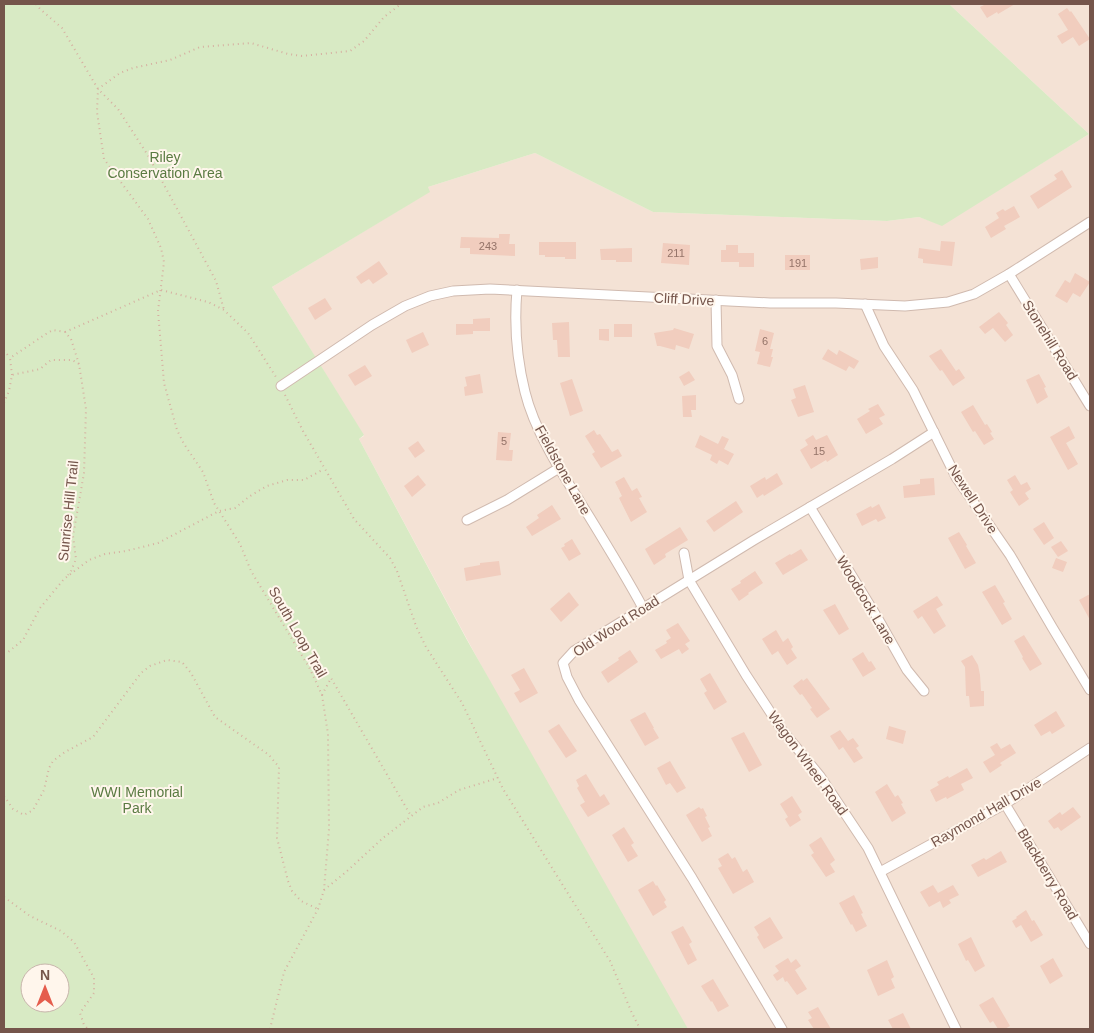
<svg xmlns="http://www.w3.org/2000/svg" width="1094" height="1033" font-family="Arial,sans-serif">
<rect width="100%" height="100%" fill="#fcf1e6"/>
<path fill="#f4e2d5" d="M949,4H1090V1029H683L569,828L359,439L364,436L272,287L429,192L428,187L535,153L653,212L887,221L919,217L942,225L1089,134Z"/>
<path fill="#d8eac4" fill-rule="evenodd" d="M4,4H949L1089,134L942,226L919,217L887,221L653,212L535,153L428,187L430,192L272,287L364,435L359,439L467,640L688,1029H4ZM30,973H60V1003H30Z"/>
<g fill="#f1cdbe">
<path d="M986,4H1015L998,14L997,12L987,18L980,7Z"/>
<path d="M1067,8L1070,12L1071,11L1090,39L1079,46L1073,37L1062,44L1057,36L1068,30L1058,14Z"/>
<path d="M1062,170L1072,187L1038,209L1030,196L1057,179L1054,175Z"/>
<path d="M1014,206L1020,217L1004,226L1006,229L991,238L985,227L999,218L996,213L1003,209L1005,211Z"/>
<path d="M499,234H510L509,244H515V256L470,254V248H460L461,237L499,238Z"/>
<path d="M941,241L955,242L952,266L923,263V259L918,258L919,248L940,251Z"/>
<path d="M539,242H576V259H565V257H545V255H539Z"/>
<path d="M663,243L690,245L689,265L661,263Z"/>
<path d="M726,245H738V253H754V267H739V262H721V250H726Z"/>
<path d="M632,248V262H616V260H601L600,249Z"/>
<rect x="785" y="255" width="25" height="15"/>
<path d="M878,257V268L861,270L860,259Z"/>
<path d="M379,261L388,274L373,284L369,279L361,284L356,277Z"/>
<path d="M1075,273L1090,282L1080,297L1073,293L1067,303L1055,296L1065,280L1070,283Z"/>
<path d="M325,298L332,309L315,320L308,308Z"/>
<path d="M999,312L1008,323L1006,325L1013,335L1005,342L993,328L985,334L979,327Z"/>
<path d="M490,318V331H473V334L456,335V324H473V319Z"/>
<path d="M569,322L570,357H558L557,340H553L552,323Z"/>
<rect x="614" y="324" width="18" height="13"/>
<path d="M674,328L694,334L689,349L676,345L675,350L660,346H657L654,333L673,330Z"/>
<path d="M599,329H609V341L599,340Z"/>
<path d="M760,329L774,333L770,349H773L771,357H773L770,367L757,364L760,352L755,351Z"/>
<path d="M423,332L429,345L412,353L406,340Z"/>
<path d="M828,349L837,355L839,350L859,361L854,369L849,366L846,371L822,359Z"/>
<path d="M941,349L956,371L959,369L965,378L953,386L942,370L940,371L929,356Z"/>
<path d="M365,365L372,376L355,386L348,375Z"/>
<path d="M689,371L695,380L684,386L679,377Z"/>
<path d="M480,374L483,393L465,396L464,387L467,386L465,377Z"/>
<path d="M1039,374L1046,387L1044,388L1048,397L1037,404L1026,380Z"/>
<path d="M572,379L583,411L570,416L560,383Z"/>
<path d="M805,385L814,412L798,417L791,400L796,398L793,389Z"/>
<path d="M696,395V410H691L692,417H683L682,396Z"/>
<path d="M878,404L885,415L879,418L883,424L866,434L857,419L870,411L868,409Z"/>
<path d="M973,405L985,425L987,424L992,432L990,433L994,439L984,445L975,431L973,432L961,412Z"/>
<path d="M1069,426L1075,438L1066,443L1078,464L1068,470L1050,437Z"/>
<path d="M594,430L597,435L600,434L612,452L618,449L622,456L601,468L592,454L595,452L585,436Z"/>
<path d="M498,432L511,433L509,450H513L512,461L496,460Z"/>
<path d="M700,435L718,444L717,446L722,436L729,439L724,449L734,454L728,465L719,460L717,464L710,460L712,455L695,447Z"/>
<path d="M813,435L816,440L827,435L838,455L827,462L826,460L811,469L800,450L808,445L805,440Z"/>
<path d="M418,441L425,451L415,458L408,448Z"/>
<path d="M777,473L783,484L764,496L763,494L757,498L750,486L765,477L766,480Z"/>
<path d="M418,475L426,485L412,497L404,486Z"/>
<path d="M1015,475L1021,485L1027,482L1031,489L1025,493L1029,499L1019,506L1010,492L1013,490L1007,480Z"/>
<path d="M624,477L632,491L637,488L642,497L639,498L647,512L631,522L619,498L622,496L615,482Z"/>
<path d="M934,478L935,495L904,498L903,486L920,484V479Z"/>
<path d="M736,501L743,512L714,532L706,521Z"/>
<path d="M879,504L886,518L878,522L876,519L862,526L856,514L871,506L872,508Z"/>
<path d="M552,505L561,519L532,536L526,527L539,518L537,515Z"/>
<path d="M1044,522L1054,538L1044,545L1033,529Z"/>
<path d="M680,527L688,540L665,554L666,557L654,565L645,549Z"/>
<path d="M959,532L967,545L966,546L976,563L965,569L948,538Z"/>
<path d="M572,539L581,554L569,561L561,548L565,546L564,544Z"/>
<path d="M1061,541L1068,551L1058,557L1051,547Z"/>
<path d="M801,549L808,560L783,575L775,563L790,554L791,555Z"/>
<path d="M1056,558L1067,562L1063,572L1052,568Z"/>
<path d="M499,561L501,575L466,581L464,568L480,565V563Z"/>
<path d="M755,571L763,583L748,593L749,594L739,601L731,589L741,583L740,581Z"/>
<path d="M995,585L1005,602L1003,603L1012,619L1002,625L982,592Z"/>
<path d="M569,592L579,605L561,622L550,609Z"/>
<path d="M1090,594V620L1079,600Z"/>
<path d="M937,596L943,605L936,609L946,626L934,634L922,616L918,619L913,611Z"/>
<path d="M835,604L849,629L839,635L823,610Z"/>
<path d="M678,623L690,641L685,644L689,649L682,654L679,649L661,659L655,650L667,643L666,641L671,638L666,630Z"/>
<path d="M776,630L783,642L788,638L793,647L791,649L797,658L787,665L778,651L772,655L762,639Z"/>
<path d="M1024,635L1042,664L1030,671L1022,658L1023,657L1014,641Z"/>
<path d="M630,650L638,662L608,683L601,672L619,660L618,658Z"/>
<path d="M863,652L869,662L871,661L876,669L863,677L852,659Z"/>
<path d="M972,655L978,665L980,675L981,691H984V706L970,707L969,696H966L965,667L961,661Z"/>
<path d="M524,668L538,693L520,703L514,693L520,690L511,675Z"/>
<path d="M710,673L727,702L714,710L704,693L707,691L700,679Z"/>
<path d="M807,678L830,709L817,718L810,709L812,708L802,694L800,695L793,686L802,679L803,681Z"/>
<path d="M1056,711L1065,726L1052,734L1050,731L1041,736L1034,725Z"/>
<path d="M645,712L654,728H653L659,738L645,746L630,720Z"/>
<path d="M559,724L577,751L566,758L548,731Z"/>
<path d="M889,726L906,731L903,744L886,739Z"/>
<path d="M840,730L848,741L853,738L859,746L856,748L863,758L854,763L843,747L839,750L830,736Z"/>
<path d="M744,732L762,765L749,772L731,738Z"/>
<path d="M997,743L1001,749L1010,744L1016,753L1000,763L1002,765L990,773L983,762L995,755L990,747Z"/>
<path d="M670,761L686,788L677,793L670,783L666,785L657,768Z"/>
<path d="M967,768L973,778L961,784L964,790L947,799L946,797L936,802L930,790L939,785L937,782L948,776L949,778Z"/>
<path d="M586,774L600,797L604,794L610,804L588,817L580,805L585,802L577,788L579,786L576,780Z"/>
<path d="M887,784L895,797L898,795L903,803L901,804L906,813L892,822L875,792Z"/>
<path d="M792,796L802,812L798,815L801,820L790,827L785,819L788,817L780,804Z"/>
<path d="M699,807L701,809L703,808L707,816L705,817L710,827L708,828L712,836L702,842L686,815Z"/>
<path d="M1073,807L1081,817L1061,831L1058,827L1054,829L1048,821L1060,812L1062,815Z"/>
<path d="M624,827L634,843L631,845L638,856L628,862L612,835Z"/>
<path d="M821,837L835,860L830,864L835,872L826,877L811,855L814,853L809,845Z"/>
<path d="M1001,851L1007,862L978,877L971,865L984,858L986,860Z"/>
<path d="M728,853L732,859L735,857L743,872L747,869L754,882L733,894L718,868L722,866L718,859Z"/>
<path d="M653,881L656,886L657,885L666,900L664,902L667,907L653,916L638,890Z"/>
<path d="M933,885L938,893L953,885L959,895L949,900L951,903L943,908L940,901L929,907L920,892Z"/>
<path d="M854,895L863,913L861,914L867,926L856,932L852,924L851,925L839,903Z"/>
<path d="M1026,910L1032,921L1034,920L1043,935L1031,942L1021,925L1016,928L1012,921L1017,918L1016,917Z"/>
<path d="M770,917L783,938L764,949L757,937L759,935L754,927Z"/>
<path d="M683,926L692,942L689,944L697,960L688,965L671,932Z"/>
<path d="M971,937L985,966L975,972L968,960L966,961L958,944Z"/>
<path d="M788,958L791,963L796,959L801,966L795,970L807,989L797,995L787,981L785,982L783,977L777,981L773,975L779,971L775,966Z"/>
<path d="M1053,958L1063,976L1050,984L1040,966Z"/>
<path d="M887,960L894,977L891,979L895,988L878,996L867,970Z"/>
<path d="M713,979L729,1006L718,1012L712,1001L711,1002L701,986Z"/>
<path d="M993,997L1010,1026L1005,1029H998L993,1021L990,1023L979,1005Z"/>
<path d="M818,1007L831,1029H814L808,1020L812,1018L808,1012Z"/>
<path d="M903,1013L911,1029H893L888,1020Z"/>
</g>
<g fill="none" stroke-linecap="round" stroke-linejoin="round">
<defs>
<g id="street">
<path d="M1009,274L1090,406"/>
<path d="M517,290C514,324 517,360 525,392C534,429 559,469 579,500C601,536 623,571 643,608"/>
<path d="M716,300L717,346L732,375L739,399"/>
<path d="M865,304L884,346L913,390L956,477L1010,555L1052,627L1090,690"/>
<path d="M281,386L372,325L405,306L430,296L453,291L490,289L770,303H836L905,306L948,302L974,294L1009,274L1090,222"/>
<path d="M810,507L877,617L907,670L924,691"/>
<path d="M467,520L507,500L559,468"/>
<path d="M684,553L689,580L746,675L782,730L820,776L868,848L956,1029"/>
<path d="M1005,804L1090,944"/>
<path d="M880,872L1005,804L1090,748"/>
<path d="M782,1029L692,878L579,700L567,677L563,663L574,651L754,540L892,459L934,432"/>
</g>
</defs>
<use href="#street" stroke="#d0baaf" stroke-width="11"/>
<g stroke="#d6b0a1" stroke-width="2" stroke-dasharray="1 4" stroke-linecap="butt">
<path d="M36,4L40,9L62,28L98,89L118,109L149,157L216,281L224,310"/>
<path d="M65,332L161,290L208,302L224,310L248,333L276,377"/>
<path d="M4,350L10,358"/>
<path d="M12,375L10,358L46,334L53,330L65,332L71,339L79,364L86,409L84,473L73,536L76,559L71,571L68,575"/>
<path d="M285,395L303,431L354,519L390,558L397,571L416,626L426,647L462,703L503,789L610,961L631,1011L640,1029"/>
<path d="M4,403L9,391L12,375L40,369L51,360H72L79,364"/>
<path d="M4,653H7L23,640L40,608L64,579L89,560L105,554L126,551L158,543L219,511L235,508L250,496L267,486L287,480H304L324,469"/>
<path d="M322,695L331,678L411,816"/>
<path d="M4,796L13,809L24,815L33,810L44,790L49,768L53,761L65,752L93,737L141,673L150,666L167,660L182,662L191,673L215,717L269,755L279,767L277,838L288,881L292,891L301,901L318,909"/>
<path d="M324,890L346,872L383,838L423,807L438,803L459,790L498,778"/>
<path d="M4,897L30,916L61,931L74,942L94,978V993L80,1013L84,1025L88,1029"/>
<path d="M270,1029L284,972L318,909L324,890L329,829L328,734L322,695L310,669L251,571L240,544L214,503L203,472L184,444L177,430L164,383L158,311L164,262L161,248L148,219L104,159L97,112L98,89L120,73L133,68L170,60L200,47L251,43L288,54L302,56L350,51L364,41L384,17L401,4"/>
</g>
<use href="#street" stroke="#fff" stroke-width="9"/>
</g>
<g text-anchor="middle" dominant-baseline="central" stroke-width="4" stroke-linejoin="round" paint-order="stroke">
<g font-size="11" fill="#947368">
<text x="488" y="246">243</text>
<text x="676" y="253">211</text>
<text x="798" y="263">191</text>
<text x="765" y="341">6</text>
<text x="504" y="441">5</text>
<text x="819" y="451">15</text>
</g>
<g font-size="14" fill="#5a7b42" stroke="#fff6ec">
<text x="165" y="157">Riley<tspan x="165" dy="16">Conservation Area</tspan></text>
<text x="137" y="792">WWI Memorial<tspan x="137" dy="16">Park</tspan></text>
</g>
<g font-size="14" fill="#75554b" stroke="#fff6ec">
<text transform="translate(684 299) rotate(3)">Cliff Drive</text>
<text transform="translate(1050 340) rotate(58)">Stonehill Road</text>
<text transform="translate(563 470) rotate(61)">Fieldstone Lane</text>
<text transform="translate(973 499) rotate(57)">Newell Drive</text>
<text transform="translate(68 511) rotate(-84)">Sunrise Hill Trail</text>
<text transform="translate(866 600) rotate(59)">Woodcock Lane</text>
<text transform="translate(616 626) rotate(-33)">Old Wood Road</text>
<text transform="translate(298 632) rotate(60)">South Loop Trail</text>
<text transform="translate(808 763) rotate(54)">Wagon Wheel Road</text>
<text transform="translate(986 812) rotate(-30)">Raymond Hall Drive</text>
<text transform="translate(1048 874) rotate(59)">Blackberry Road</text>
</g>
</g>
<rect width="1094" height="1033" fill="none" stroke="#75554b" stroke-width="10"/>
<g transform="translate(45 988)"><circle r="24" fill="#fff6ec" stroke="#c8b6ac"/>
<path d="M0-4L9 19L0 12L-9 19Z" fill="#e55d4d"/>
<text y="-8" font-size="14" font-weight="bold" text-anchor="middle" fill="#75554b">N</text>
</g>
</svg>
